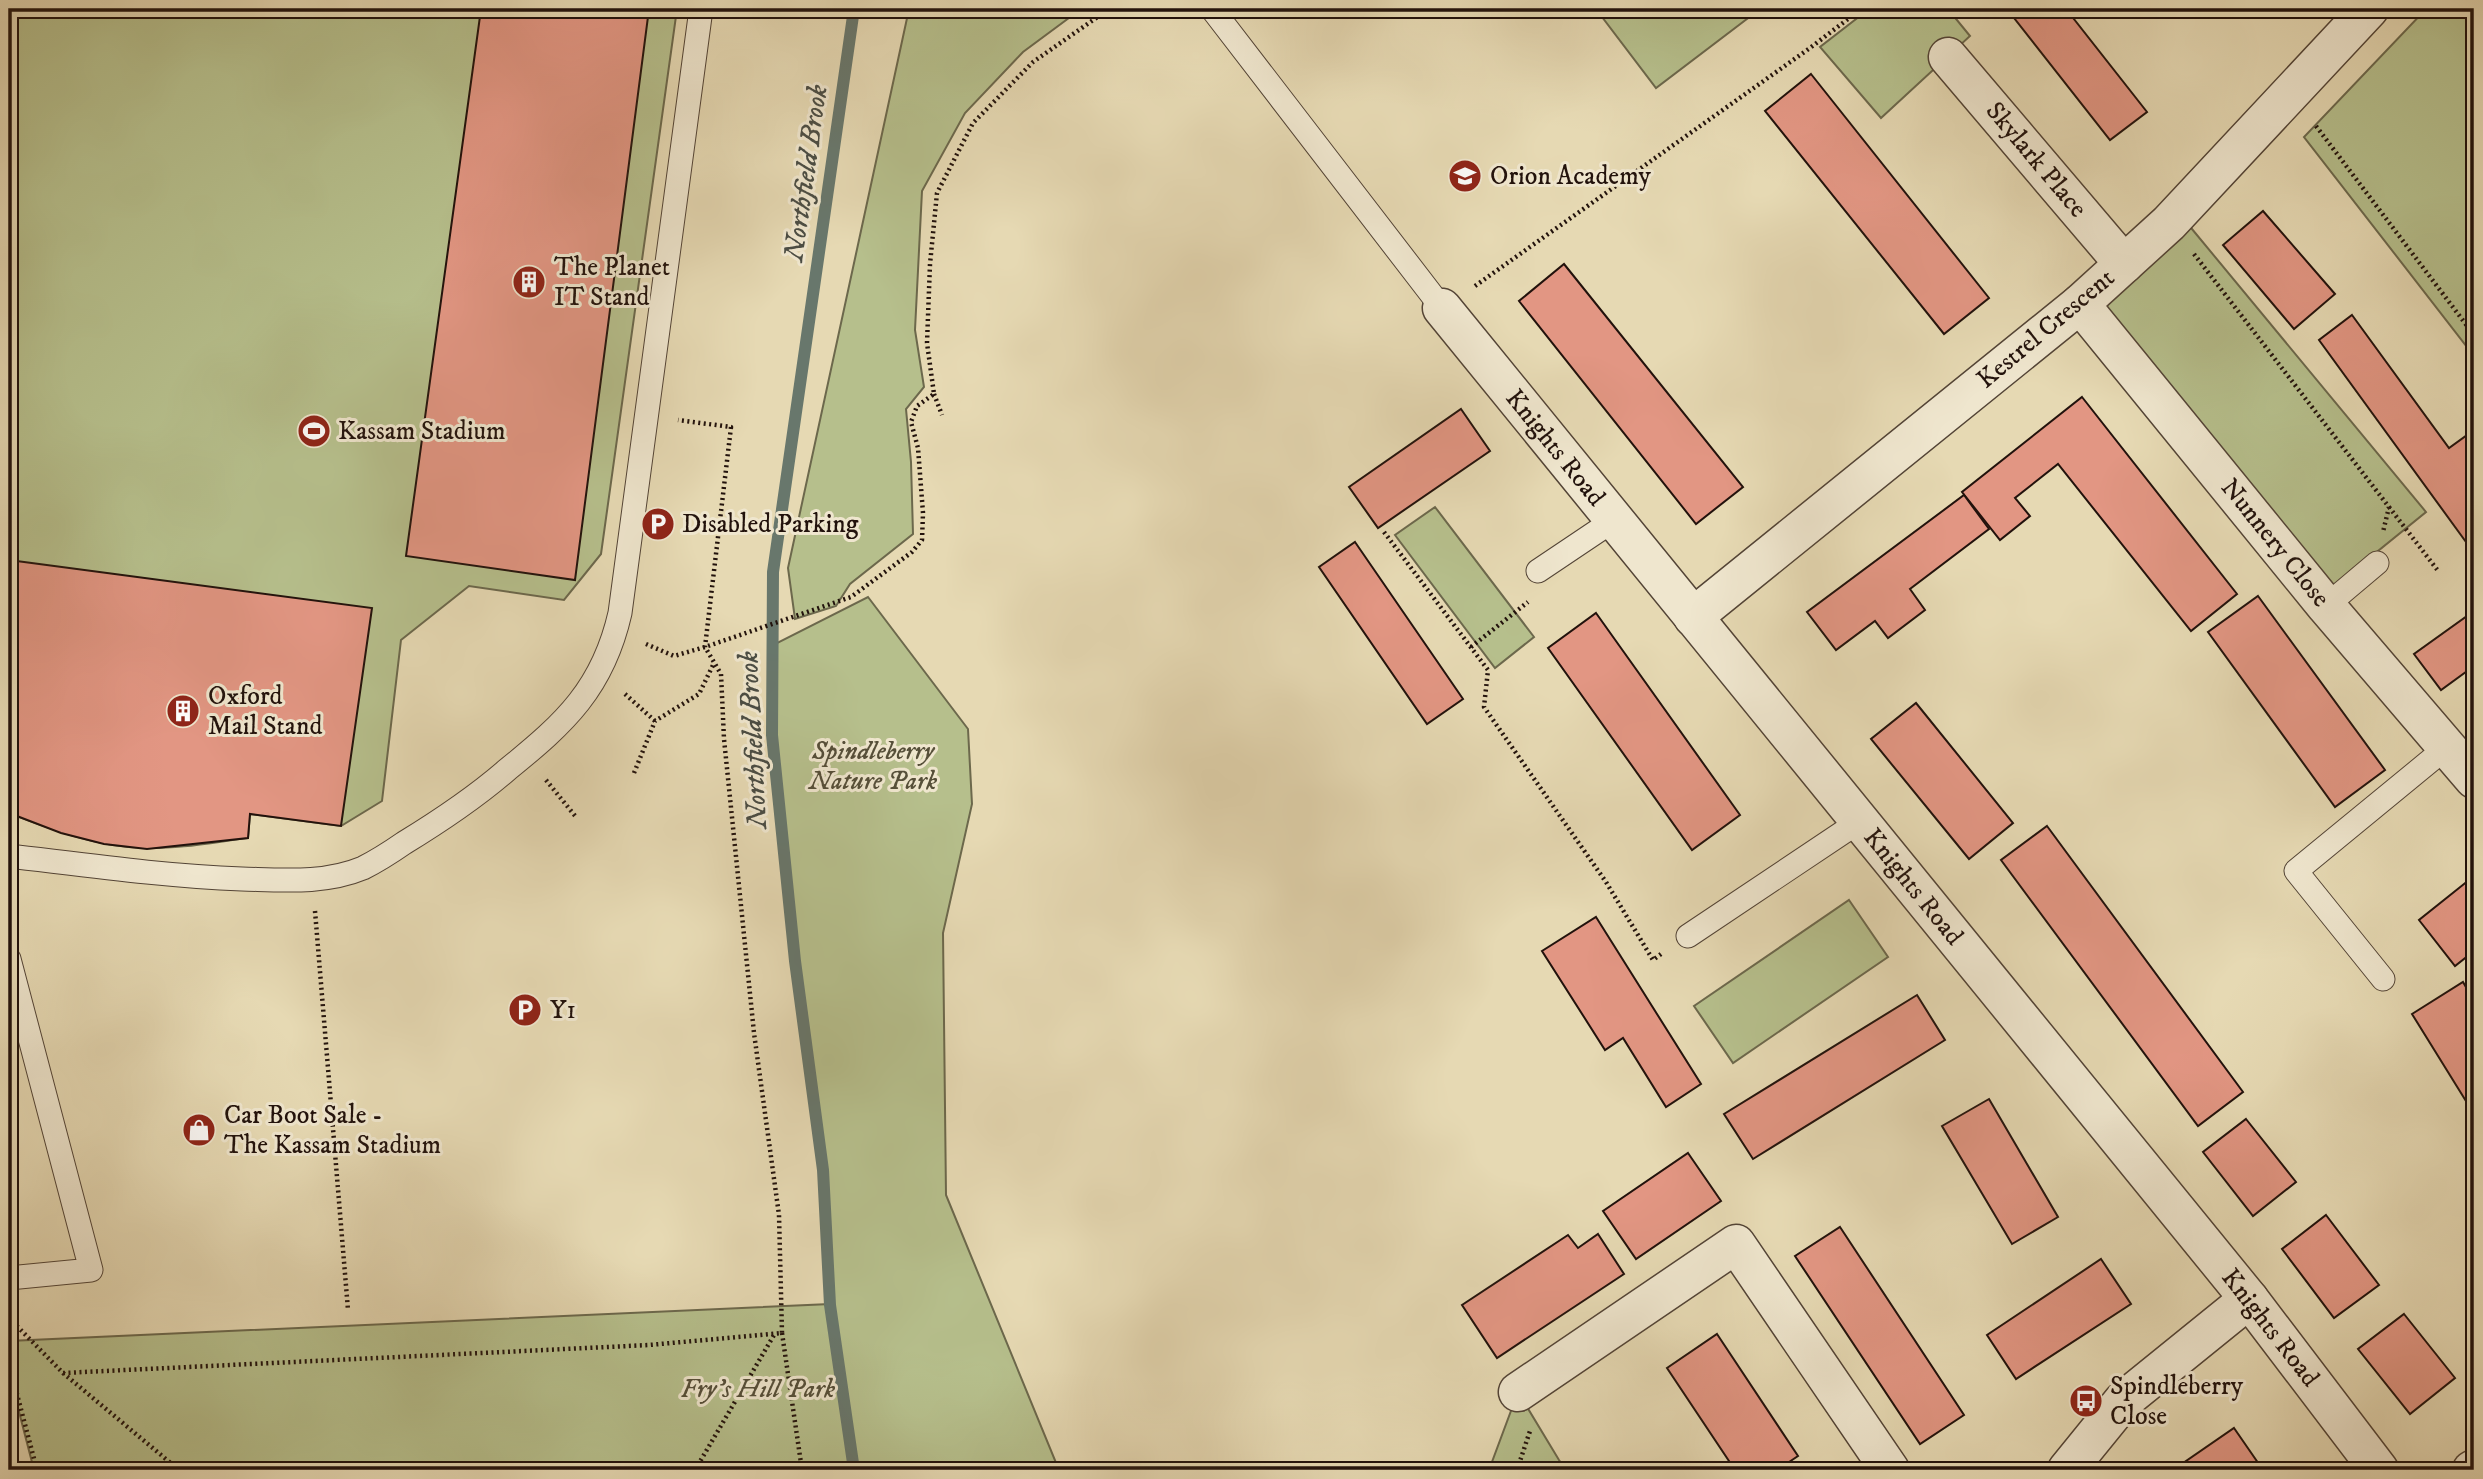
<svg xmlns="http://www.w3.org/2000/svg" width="2483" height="1479" font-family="'IM FELL DW Pica',serif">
<rect width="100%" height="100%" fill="#e6d9b3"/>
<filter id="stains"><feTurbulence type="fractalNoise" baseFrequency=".00286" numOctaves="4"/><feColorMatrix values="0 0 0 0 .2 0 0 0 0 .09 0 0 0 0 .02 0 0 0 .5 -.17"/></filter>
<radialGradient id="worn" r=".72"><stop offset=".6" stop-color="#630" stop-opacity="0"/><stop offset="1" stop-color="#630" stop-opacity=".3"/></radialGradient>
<g fill="#b6bf8c" stroke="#6c684c" stroke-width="2">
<path d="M9,9H677L601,554L564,600L469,586L401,640L382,801L341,826L250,814L248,838C215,842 179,849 145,848C97,847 53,830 9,813Z"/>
<path d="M909,9H1081L1023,52L965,113L922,191L915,330L924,387L906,409L911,462L913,534L850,584L836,606L795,619L788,568Z"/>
<path d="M1596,9H1760L1656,88Z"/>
<path d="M1869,9H1948L1970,36L1881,118L1820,47Z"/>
<path d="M2426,9H2474V356L2304,137Z"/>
<path d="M2187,223L2426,512L2331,589L2094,305Z"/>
<path d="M1435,507L1534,637L1495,668L1395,535Z"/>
<path d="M868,597L968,729L972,804L943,933L946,1195L1059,1470H34L9,1373V1341L830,1304L823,1170L795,961L772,735L773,645Z"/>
<path d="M1849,900L1888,957L1733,1063L1694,1006Z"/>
<path d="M1518,1392L1559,1460L1566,1470H1489Z"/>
</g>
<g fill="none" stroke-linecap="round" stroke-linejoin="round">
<path stroke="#68776c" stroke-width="12" d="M854,1470L830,1305L823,1170L795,961L772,735L773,572L854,9"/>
</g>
<g fill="#e29683" stroke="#22120c" stroke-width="2">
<path d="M481,9H649L575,580L406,556Z"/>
<path d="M2007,9H2066L2147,112L2110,140Z"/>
<path d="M1811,74L1989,298L1944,334L1765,111Z"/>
<path d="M2263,211L2335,294L2294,329L2223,245Z"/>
<path d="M1564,264L1743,487L1696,524L1519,301Z"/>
<path d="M2352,315L2449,448L2474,430V553L2319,340Z"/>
<path d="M2082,397L2237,594L2191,631L2058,464L2015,498L2030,516L2000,540L1962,492Z"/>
<path d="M1461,409L1490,451L1378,528L1349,487Z"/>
<path d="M1964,495L1989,529L1910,589L1925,610L1888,638L1875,621L1836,650L1807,612Z"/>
<path d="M1355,542L1463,699L1427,724L1319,567Z"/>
<path d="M9,560L372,608L341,826L250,814L248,838L147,849L104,844L61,833L9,813Z"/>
<path d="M2258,596L2385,770L2335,807L2208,632Z"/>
<path d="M2474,611V666L2441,690L2414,654Z"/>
<path d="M1596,613L1740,815L1692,850L1548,648Z"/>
<path d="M1916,703L2013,823L1969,859L1871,739Z"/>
<path d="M2047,826L2243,1092L2198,1126L2001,860Z"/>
<path d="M2474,876V951L2455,966L2419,920Z"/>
<path d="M1596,917L1701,1084L1666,1107L1623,1038L1605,1050L1542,951Z"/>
<path d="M2463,982L2474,1001V1114L2412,1014Z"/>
<path d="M1917,995L1945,1040L1753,1159L1724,1114Z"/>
<path d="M1989,1099L2058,1217L2012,1244L1942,1126Z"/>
<path d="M2246,1119L2296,1182L2253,1216L2203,1152Z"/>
<path d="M1688,1153L1721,1201L1636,1259L1603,1211Z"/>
<path d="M2326,1215L2379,1285L2334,1318L2282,1249Z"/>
<path d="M1840,1227L1964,1415L1920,1444L1795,1256Z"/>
<path d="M1598,1234L1624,1274L1497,1358L1462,1305L1568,1235L1578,1248Z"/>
<path d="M2101,1259L2131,1304L2016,1379L1987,1335Z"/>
<path d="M2404,1314L2455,1378L2410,1414L2358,1349Z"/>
<path d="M1717,1334L1798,1456L1777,1470H1735L1667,1368Z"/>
<path d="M2234,1428L2263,1470H2173Z"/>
</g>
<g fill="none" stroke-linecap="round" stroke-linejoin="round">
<defs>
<g id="service">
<path d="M1212,9L1442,308"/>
<path d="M1538,571L1614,520"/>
<path d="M2326,606L2377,563"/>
<path d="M9,856C86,865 164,876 242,879C282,880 325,884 363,868C377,861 391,852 404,843C440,821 476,797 508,769C565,723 603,688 620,613L701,9"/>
<path d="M1688,936L1860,821"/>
<path d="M9,959L91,1270L9,1278"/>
<path d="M2383,979L2296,871L2447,747"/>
</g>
<g id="minor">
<path d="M1948,57L2124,264"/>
<path d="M2080,304L2326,606L2474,779"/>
<path d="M1442,308L2249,1299L2379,1470"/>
<path d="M1693,617L2080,304L2169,223L2369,9"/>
<path d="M1518,1392L1736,1244L1890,1470"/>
<path d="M2067,1470L2123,1401L2249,1299"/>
<path d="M2472,1470L2474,1469"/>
</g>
</defs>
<use href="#service" stroke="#534436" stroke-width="25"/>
<use href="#minor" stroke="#534436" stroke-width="41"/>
<g stroke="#22120c" stroke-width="4.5" stroke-dasharray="2 3.5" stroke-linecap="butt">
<path d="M2316,126L2474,335"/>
<path d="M2194,254L2389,507L2383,532"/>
<path d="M1475,286L1810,48L1861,9"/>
<path d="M934,394L942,415"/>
<path d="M2389,507L2439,572"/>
<path d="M1384,532L1488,670L1484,707L1606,882L1653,960L1661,954"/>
<path d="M646,644L674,656L705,647L851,597L912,552L922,540L923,513L918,448L911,422L917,406L934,394L927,343L930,264L937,193L973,123L1033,62L1109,9"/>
<path d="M1471,647L1528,602"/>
<path d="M625,694L655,721"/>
<path d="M634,773L655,721L699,694L714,663"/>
<path d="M546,780L576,817"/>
<path d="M315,911L348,1310"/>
<path d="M9,1318L63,1373L179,1470"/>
<path d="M782,1333L802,1470"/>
<path d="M9,1344L12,1375L37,1470"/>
<path d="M63,1373L649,1345L782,1333L779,1215L754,1033L724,739L721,674L705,647L731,427L678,420"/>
<path d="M695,1470L774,1335"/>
<path d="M1517,1470L1530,1431"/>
</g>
<use href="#service" stroke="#efe6ce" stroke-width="23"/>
<use href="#minor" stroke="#efe6ce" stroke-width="38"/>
</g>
<defs>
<symbol id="school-disc" viewBox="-11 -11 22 22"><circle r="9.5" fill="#8f2418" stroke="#efe6ce"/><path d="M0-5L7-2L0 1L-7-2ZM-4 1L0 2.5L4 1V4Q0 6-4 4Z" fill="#fff"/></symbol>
<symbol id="building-disc" viewBox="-11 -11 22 22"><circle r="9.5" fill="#8f2418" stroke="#efe6ce"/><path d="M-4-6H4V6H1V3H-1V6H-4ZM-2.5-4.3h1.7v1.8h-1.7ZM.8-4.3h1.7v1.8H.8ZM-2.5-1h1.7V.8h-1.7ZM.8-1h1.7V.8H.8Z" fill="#fff"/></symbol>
<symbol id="stadium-disc" viewBox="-11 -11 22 22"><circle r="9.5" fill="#8f2418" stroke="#efe6ce"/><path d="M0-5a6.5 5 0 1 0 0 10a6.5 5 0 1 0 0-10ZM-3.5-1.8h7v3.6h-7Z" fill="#fff"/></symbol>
<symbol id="parking-disc" viewBox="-11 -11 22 22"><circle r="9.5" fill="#8f2418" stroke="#efe6ce"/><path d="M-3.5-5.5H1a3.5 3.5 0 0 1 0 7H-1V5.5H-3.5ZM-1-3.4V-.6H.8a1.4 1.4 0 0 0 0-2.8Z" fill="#fff"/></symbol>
<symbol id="shop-disc" viewBox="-11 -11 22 22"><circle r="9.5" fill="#8f2418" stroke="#efe6ce"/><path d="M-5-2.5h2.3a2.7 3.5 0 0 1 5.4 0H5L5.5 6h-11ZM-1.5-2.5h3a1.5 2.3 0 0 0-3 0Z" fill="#fff"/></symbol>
<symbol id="bus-disc" viewBox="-11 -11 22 22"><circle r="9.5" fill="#8f2418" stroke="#efe6ce"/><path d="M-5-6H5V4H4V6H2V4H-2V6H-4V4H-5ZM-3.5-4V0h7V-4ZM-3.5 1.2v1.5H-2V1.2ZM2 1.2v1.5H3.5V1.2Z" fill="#fff"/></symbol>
</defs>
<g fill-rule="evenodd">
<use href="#school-disc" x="1446" y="157" width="38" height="38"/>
<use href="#building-disc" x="510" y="263" width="38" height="38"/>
<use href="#stadium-disc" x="295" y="412" width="38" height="38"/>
<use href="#parking-disc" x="639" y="505" width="38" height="38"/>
<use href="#building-disc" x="164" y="692" width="38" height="38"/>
<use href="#parking-disc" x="506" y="991" width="38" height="38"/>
<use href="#shop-disc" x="180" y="1111" width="38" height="38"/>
<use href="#bus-disc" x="2067" y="1382" width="38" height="38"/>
</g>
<g text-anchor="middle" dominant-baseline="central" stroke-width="6" stroke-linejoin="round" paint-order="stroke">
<g font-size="26" fill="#22120c" stroke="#efe6ce">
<text transform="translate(2036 160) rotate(50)">Skylark Place</text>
<text transform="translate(2046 329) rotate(-40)">Kestrel Crescent</text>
<text transform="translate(1555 448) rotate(51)">Knights Road</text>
<text transform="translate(2275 543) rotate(51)">Nunnery Close</text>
<text transform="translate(1913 887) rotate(51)">Knights Road</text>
<text transform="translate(2270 1328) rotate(52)">Knights Road</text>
</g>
<g font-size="26" fill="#22120c" stroke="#efe6ce" text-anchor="start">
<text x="1490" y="176">Orion Academy</text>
<text x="554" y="267">The Planet<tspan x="554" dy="30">IT Stand</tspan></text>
<text x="338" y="431">Kassam Stadium</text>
<text x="682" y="524">Disabled Parking</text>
<text x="208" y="696">Oxford<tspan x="208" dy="30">Mail Stand</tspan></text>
<text x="550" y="1010">Y1</text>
<text x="224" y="1115">Car Boot Sale -<tspan x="224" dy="30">The Kassam Stadium</tspan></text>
<text x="2110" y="1386">Spindleberry<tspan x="2110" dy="30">Close</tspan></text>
</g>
<g font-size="26" font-style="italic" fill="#564f39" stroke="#efe6ce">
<text x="873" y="751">Spindleberry<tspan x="873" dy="30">Nature Park</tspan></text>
<text x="758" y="1389">Fry's Hill Park</text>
</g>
<g font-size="28" font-style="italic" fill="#4b4d44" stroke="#efe6ce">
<text transform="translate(806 173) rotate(-82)">Northfield Brook</text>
<text transform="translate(753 740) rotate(-93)">Northfield Brook</text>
</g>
</g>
<rect width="2483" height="1479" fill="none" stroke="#e6d9b3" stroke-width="35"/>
<rect x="10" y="10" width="2462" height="1458" fill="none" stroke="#22120c" stroke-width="3.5"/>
<rect x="18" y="18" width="2448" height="1444" fill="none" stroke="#22120c" stroke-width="2"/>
<rect width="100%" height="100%" filter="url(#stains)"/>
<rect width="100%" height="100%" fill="url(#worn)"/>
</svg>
